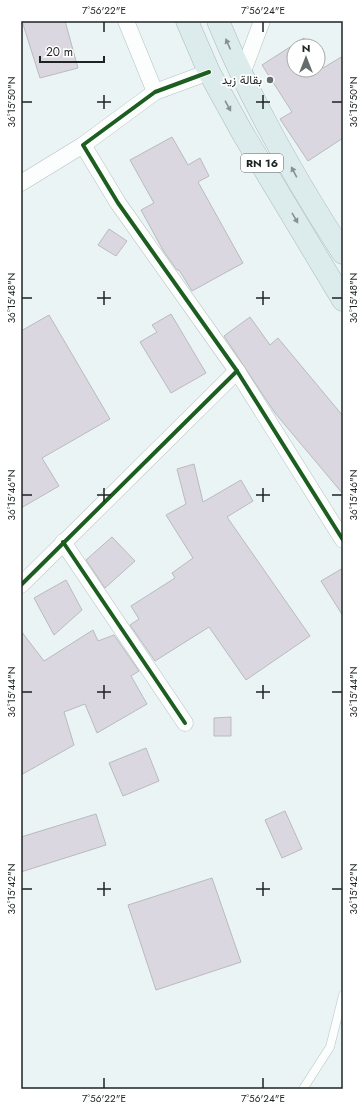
<svg xmlns="http://www.w3.org/2000/svg" width="364" height="1110" font-family="Jost,Vazirmatn,sans-serif">
<rect width="100%" height="100%" fill="#ebf4f4"/>
<g fill="#dbd7e1" stroke="#b8bbbd">
<path d="M22,21H65L78,68L40,78Z"/>
<path d="M304,38L309,46H294V70H318V61L323,68L343,56V138L308,161L280,119L292,112L262,65Z"/>
<path d="M172,137L188,165L200,158L209,176L198,182L243,263L192,291L179,270H177L164,252L141,210L154,203L130,160Z"/>
<path d="M109,229L127,241L116,256L98,245Z"/>
<path d="M171,314L206,373L171,393L140,342L157,332L152,325Z"/>
<path d="M49,315L110,419L42,458L59,486L21,508V331Z"/>
<path d="M250,317L270,345L278,338L343,416V494L275,413L224,336Z"/>
<path d="M194,464L203,502L241,480L253,501L227,517L310,636L246,680L209,627L155,661L130,625L139,619L131,606L175,578L172,573L193,558L166,515L186,504L177,469Z"/>
<path d="M112,537L135,561L105,588L86,560Z"/>
<path d="M343,568V616L321,581Z"/>
<path d="M66,580L82,610L54,635L34,598Z"/>
<path d="M93,630L98,641L114,635L139,671L131,676L147,704L97,733L85,704L64,712L74,745L21,775V631L44,661Z"/>
<path d="M231,717V736H214V718Z"/>
<path d="M146,748L159,781L123,796L109,763Z"/>
<path d="M285,811L302,849L282,858L265,820Z"/>
<path d="M96,814L106,845L21,872V837Z"/>
<path d="M212,878L241,962L156,990L128,905Z"/>
</g>
<g fill="none" stroke-linecap="round" stroke-linejoin="round">
<defs>
<path id="lane" d="M303,1089L330,1047L343,995"/>
<g id="street">
<path d="M126,21L155,92"/>
<path d="M209,72L155,92L83,145L118,203L237,371L343,540"/>
<path d="M242,74L262,21"/>
<path d="M21,183L83,145"/>
<path d="M63,542L185,723"/>
<path d="M21,585L237,371"/>
</g>
<g id="highway">
<path d="M187,21L209,72L242,132L343,300"/>
<path d="M218,21C251,101 296,181 343,253"/>
</g>
</defs>
<use href="#lane" stroke="#b8c0c0" stroke-width="9"/>
<use href="#street" stroke="#b8c0c0" stroke-width="17"/>
<use href="#highway" stroke="#a9bbbc" stroke-width="23"/>
<use href="#lane" stroke="#fcfdfd" stroke-width="8"/>
<use href="#street" stroke="#fcfdfd" stroke-width="16"/>
<use href="#highway" stroke="#dcebec" stroke-width="22"/>
<defs>
<g id="cycleway">
<path d="M209,72L155,92L83,145L118,203L237,371L343,540"/>
<path d="M63,542L185,723"/>
<path d="M21,585L237,371"/>
</g>
</defs>
<use href="#cycleway" stroke="#fff" stroke-width="6"/>
<use href="#cycleway" stroke="#1b5e20" stroke-width="4"/>
</g>
<defs><path id="oneway-solid" d="M-6-.8H1V-3.2L6.5 0L1 3.2V.8H-6Z"/></defs>
<g fill="#869192">
<use href="#oneway-solid" transform="translate(228 44) rotate(-114)"/>
<use href="#oneway-solid" transform="translate(228 106) rotate(61)"/>
<use href="#oneway-solid" transform="translate(294 172) rotate(-118)"/>
<use href="#oneway-solid" transform="translate(295 218) rotate(60)"/>
</g>
<path fill="none" stroke="#1d2323" stroke-width="1.5" d="M104,22V32M263,22V32M104,95V109M263,95V109M22,102H32M97,102H111M256,102H270M332,102H342M104,291V305M263,291V305M22,298H32M97,298H111M256,298H270M332,298H342M104,488V502M263,488V502M22,495H32M97,495H111M256,495H270M332,495H342M104,685V699M263,685V699M22,692H32M97,692H111M256,692H270M332,692H342M104,882V896M263,882V896M22,889H32M97,889H111M256,889H270M332,889H342M104,1078V1088M263,1078V1088"/>
<circle fill="#656c6c" stroke="#fff" stroke-width="1.5" cx="270" cy="80" r="4"/>
<g text-anchor="middle" dominant-baseline="central" stroke-width="3.5" stroke-linejoin="round" paint-order="stroke">
<rect fill="#fff" stroke="#616565" stroke-width="1" x="241" y="154" width="42" height="18" rx="3"/>
<g font-size="11" font-weight="bold" fill="#1d2323">
<text x="262" y="163">RN 16</text>
</g>
<g font-size="12" fill="#1d2323" stroke="#fff" text-anchor="end">
<text x="262" y="80">بقالة زيد</text>
</g>
</g>
<rect width="364" height="1110" fill="none" stroke="#ffffff" stroke-width="44"/>
<g transform="translate(306 58)"><circle r="19" fill="#ffffff" stroke="#a5a7a7"/>
<path d="M0-3L7 15L0 10L-7 15Z" fill="#656c6c"/>
<text y="-6" font-size="11" font-weight="bold" text-anchor="middle" fill="#1d2323">N</text>
</g>
<path d="M40 56v6h64v-6" fill="none" stroke="#1d2323" stroke-width="2"/>
<text x="46" y="56" font-size="12" fill="#1d2323" stroke="#ffffff" stroke-width="3" paint-order="stroke">20 m</text>
<rect x="22" y="22" width="320" height="1066" fill="none" stroke="#1d2323" stroke-width="1.5"/>
<g font-size="10" text-anchor="middle" fill="#1d2323">
<text x="104" y="14">7°56'22"E</text>
<text x="263" y="14">7°56'24"E</text>
<text transform="translate(11 102) rotate(-90)" y="4">36°15'50"N</text>
<text transform="translate(353 102) rotate(-90)" y="4">36°15'50"N</text>
<text transform="translate(11 298) rotate(-90)" y="4">36°15'48"N</text>
<text transform="translate(353 298) rotate(-90)" y="4">36°15'48"N</text>
<text transform="translate(11 495) rotate(-90)" y="4">36°15'46"N</text>
<text transform="translate(353 495) rotate(-90)" y="4">36°15'46"N</text>
<text transform="translate(11 692) rotate(-90)" y="4">36°15'44"N</text>
<text transform="translate(353 692) rotate(-90)" y="4">36°15'44"N</text>
<text transform="translate(11 889) rotate(-90)" y="4">36°15'42"N</text>
<text transform="translate(353 889) rotate(-90)" y="4">36°15'42"N</text>
<text x="104" y="1102">7°56'22"E</text>
<text x="263" y="1102">7°56'24"E</text>
</g>
</svg>
